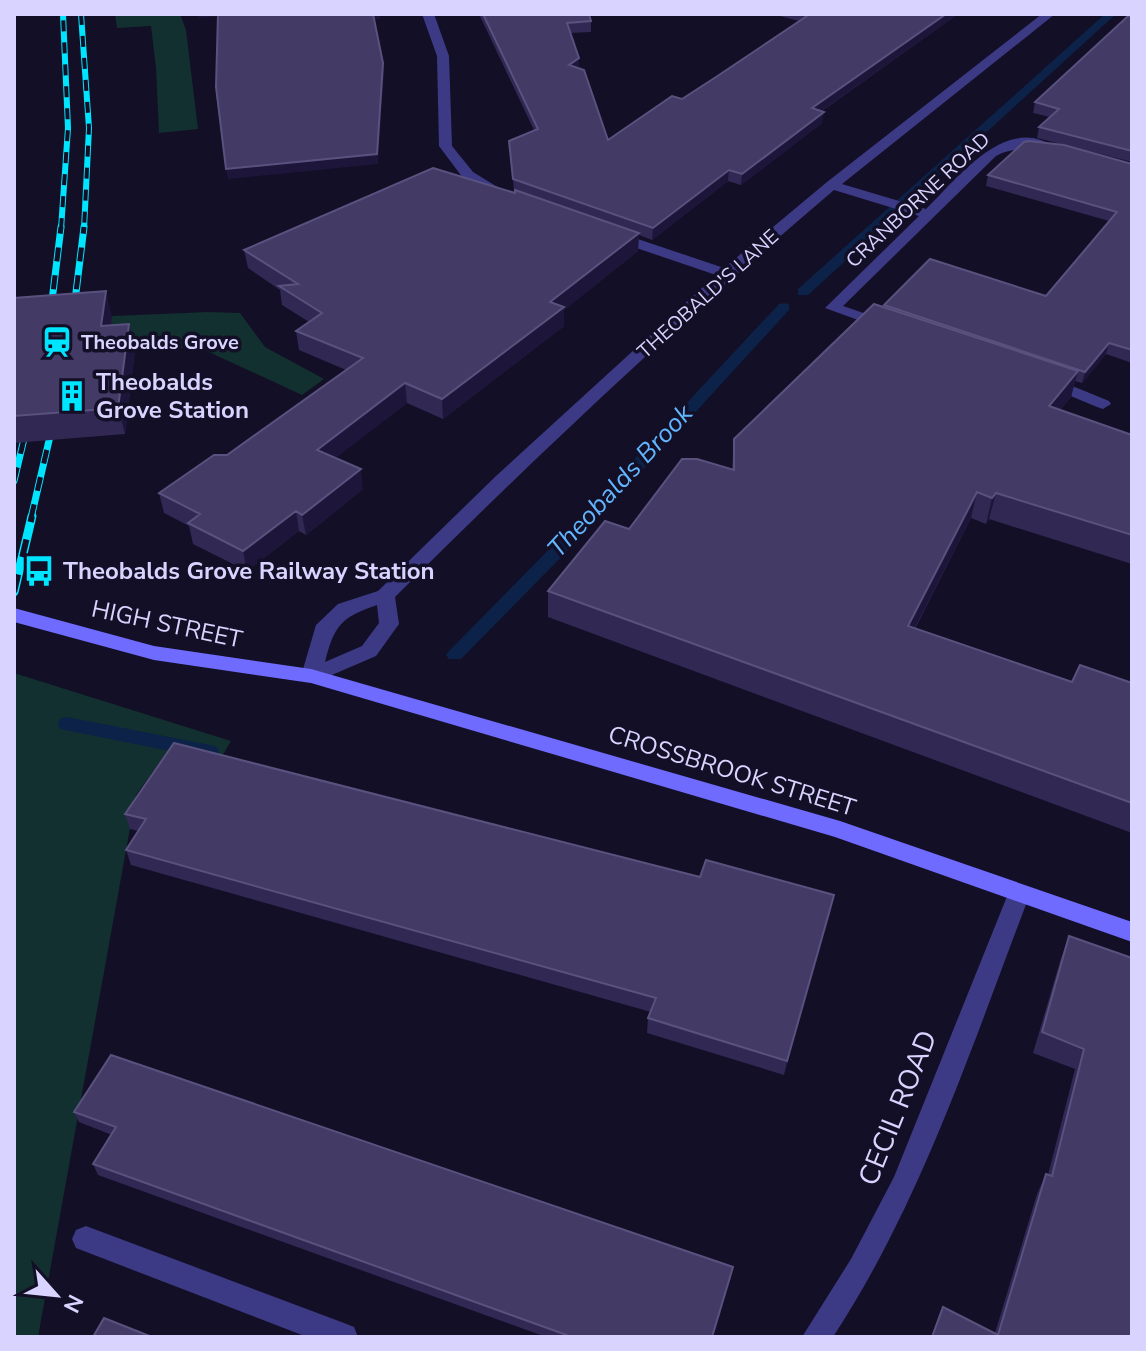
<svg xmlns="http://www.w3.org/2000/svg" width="1146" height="1351" font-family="'Nunito Sans',sans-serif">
<rect width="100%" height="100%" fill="#130f26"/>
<g fill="#12302f">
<path d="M115,14H180L186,30L198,129L159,133L156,68L151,26L117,28Z"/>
<path d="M208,312L240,313L265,347L324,379L302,395L198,347L107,352L112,316Z"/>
<path d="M14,673L231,741L218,763L167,752L136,795L38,1337H14Z"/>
</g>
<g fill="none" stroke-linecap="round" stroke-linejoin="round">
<g fill="#0c2248" fill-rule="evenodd">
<path d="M1105,14H1116L808,295H798V289Z"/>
<path d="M784,303L789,304V310L586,532L461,659H449L446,655L449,651L574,524L779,304Z"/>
<path d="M67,717L210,745L217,747L219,752L217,757L210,759L60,729L58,724L60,719Z"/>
</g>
<g fill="#3d3a85" fill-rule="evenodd">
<path d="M422,14H434L449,56L452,146L473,172L504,191V197H494L463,178L439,146L437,56Z"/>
<path d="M1042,14H1055L842,184L926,209C956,180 1006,113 1054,147C1042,155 1018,143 996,156L843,306L890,322V328H880L825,308L919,216L834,190C682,319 536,456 395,597L399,624L376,656L318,681H304L301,676L316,625L338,604L378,591L496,476L716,275L607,238V232H617L724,268L827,182ZM377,605L379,623L362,646L325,662C334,626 341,617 377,605Z"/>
<path d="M1048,376L1109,401L1111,404L1103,409L1097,407L1042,384V378Z"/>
<path d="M1019,885L1027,887L1030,894C972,1045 922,1201 833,1337H802L851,1259L894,1177L1008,894L1011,887Z"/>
<path d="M86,1226L344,1323L354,1327L358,1337H307L76,1248L72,1239L76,1230Z"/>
</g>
<path fill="#6f6bff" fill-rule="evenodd" d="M14,608L154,646L311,669L840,821L1132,922V942L835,837L311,683L154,660L14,622Z"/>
<defs>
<g id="rail-far2">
<path d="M81,14L89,128L84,229"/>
<path d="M61,229L68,128L63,14"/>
</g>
<g id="rail-far1">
<path d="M50,317L61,227"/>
<path d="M73,317L84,227"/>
<path d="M14,481L28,422"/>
<path d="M31,518L54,419"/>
</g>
<path id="rail" d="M14,592L32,516"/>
</defs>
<use href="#rail-far2" stroke="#00e5ff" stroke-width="6"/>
<use href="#rail-far1" stroke="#00e5ff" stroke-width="7"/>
<use href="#rail" stroke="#00e5ff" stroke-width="9"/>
<use href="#rail-far2" stroke="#130f26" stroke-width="4" stroke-dasharray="11" stroke-linecap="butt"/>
<use href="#rail-far1" stroke="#130f26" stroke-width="5" stroke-dasharray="14" stroke-linecap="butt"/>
<use href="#rail" stroke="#130f26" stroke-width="6" stroke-dasharray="18" stroke-linecap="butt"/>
</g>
<g fill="#312854">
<path d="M479,14H589L591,21V32L570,33L579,68L608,140L682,99L716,77L799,21L772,14H958L822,111V123L741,185L728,181L652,240L639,235L638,251L564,310V326L443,419L407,403L335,458L363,489L306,535L299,531L247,571L193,544L189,526L164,513L159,493L227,455L346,370L299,350L296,331L309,322L282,305L280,290L248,268L244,250L515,193L514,190L509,141L534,130Z"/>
<path d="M1132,17V162L1037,138L1039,127L1050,117L1033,113L1035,102Z"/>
<path d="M1132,164V363L1106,354L1082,383L1075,381L1071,397L1060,410L1132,435V564L989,519L986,524L971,518L915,629L1072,682L1132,683V833L548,617V591L732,470L734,439L884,307V305L1046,296L1109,221L986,186L988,175Z"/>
<path d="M14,298L112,317L111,325L135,349L125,434L14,443Z"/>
<path d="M125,814L831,910L784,1075L647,1033L648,1018L651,1012L131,865L126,850L139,831L130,829Z"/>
<path d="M1069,936L1132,1337H931L943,1307L995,1333L1037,1194L1046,1174L1048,1175L1075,1069L1033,1053L1061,958Z"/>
<path d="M74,1112L731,1277L713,1337H546L98,1175L93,1164L112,1135L79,1122Z"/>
</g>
<g fill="#1d163a">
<path d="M198,14H219L220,16L199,18Z"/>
<path d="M372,14H380V19L373,20Z"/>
<path d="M946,14H958L810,119L812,108Z"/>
<path d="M579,58V69L569,65Z"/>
<path d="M383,63L384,73L378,164L228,179L226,169Z"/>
<path d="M824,112L822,123L741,185L742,174Z"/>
<path d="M729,170L728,181L652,240L653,228Z"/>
<path d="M639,233L638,251L564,310V326L443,419L442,399L550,302Z"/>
<path d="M106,291L112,317L107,352L101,326Z"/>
<path d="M129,324L135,349L125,434L118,408Z"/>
<path d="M1109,343L1106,354L1082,383L1085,372Z"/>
<path d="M1078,371L1071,397L1042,431L1049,406Z"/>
<path d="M405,383L407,403L320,470L317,450Z"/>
<path d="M361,469L363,489L306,535L302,515Z"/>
<path d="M977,492L971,518L902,653L908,626Z"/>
<path d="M996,493L989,519L986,524L992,498Z"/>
<path d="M296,511L299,531L247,571L243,551Z"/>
<path d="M834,895L831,910L784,1075L787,1061Z"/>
<path d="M733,1267L731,1277L713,1337H712Z"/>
</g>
<g fill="#433a66" stroke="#5a527e" stroke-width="2">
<path d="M218,14H373L383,63L377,154L226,169L216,87Z"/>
<path d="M483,14H589L591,21L567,23L579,58L569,65L584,70L608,140L672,96L682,99L716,77L810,14H946L812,108L824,112L742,174L729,170L653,228L513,179L509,141L538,129Z"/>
<path d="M1128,16L1132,17V151L1039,127L1059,109L1035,102Z"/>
<path d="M1029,141L1064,145L1132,164V350L1109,343L1085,372L884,305L930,259L1046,296L1117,212L988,175L1024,142Z"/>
<path d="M433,168L515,193V190L639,233L550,302L564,307L442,399L405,383L317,450L361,469L302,515L296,511L243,551L188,523L200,514L159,493L214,455H227L363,358L296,331L322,313L279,286L298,284L244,250Z"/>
<path d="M106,291L101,326L129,324L118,408L14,416V298Z"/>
<path d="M874,304L1078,371L1049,406L1132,435V535L996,493L992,498L977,492L908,626L1072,682L1080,665L1132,683V803L548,591L605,521L629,529L682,459H697L734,470V439Z"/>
<path d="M174,743L700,877L706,860L834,895L787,1061L648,1018L656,998L126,850L146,819L125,814Z"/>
<path d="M1069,936L1132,958V1337H932L943,1307L998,1335L1046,1174L1052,1176L1084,1049L1042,1032Z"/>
<path d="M111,1055L733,1267L712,1337H572L93,1164L116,1127L74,1112Z"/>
<path d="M104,1318L152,1337H93Z"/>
</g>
<defs>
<symbol id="station-bare" viewBox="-9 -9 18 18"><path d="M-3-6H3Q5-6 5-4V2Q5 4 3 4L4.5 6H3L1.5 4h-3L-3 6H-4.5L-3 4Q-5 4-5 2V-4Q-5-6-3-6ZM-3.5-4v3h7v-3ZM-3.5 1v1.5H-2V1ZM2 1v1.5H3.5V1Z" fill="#00e5ff" stroke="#130f26" stroke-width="2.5" paint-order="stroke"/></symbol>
<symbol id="building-bare" viewBox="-9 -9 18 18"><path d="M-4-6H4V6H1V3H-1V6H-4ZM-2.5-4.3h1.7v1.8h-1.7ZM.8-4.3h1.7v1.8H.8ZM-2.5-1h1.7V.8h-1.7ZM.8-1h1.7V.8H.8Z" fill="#00e5ff" stroke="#130f26" stroke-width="2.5" paint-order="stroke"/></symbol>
<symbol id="bus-bare" viewBox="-9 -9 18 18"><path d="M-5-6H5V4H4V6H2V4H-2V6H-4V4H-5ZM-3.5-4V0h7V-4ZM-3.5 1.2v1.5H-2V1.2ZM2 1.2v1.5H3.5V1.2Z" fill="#00e5ff" stroke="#130f26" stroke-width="2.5" paint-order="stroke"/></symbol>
</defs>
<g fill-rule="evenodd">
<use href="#station-bare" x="35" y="320" width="44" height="44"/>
<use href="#building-bare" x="50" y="374" width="44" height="44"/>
<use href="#bus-bare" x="17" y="549" width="44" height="44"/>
</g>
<g text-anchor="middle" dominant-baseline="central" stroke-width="7" stroke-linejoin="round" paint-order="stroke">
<g font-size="20" fill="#d9d4ff" stroke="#130f26">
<text transform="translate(918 200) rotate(-43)">CRANBORNE ROAD</text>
<text transform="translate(708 294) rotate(-42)">THEOBALD'S LANE</text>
</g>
<g font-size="20" font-weight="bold" fill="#d9d4ff" stroke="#130f26" text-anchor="start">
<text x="81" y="342">Theobalds Grove</text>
</g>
<g font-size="24" font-weight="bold" fill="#d9d4ff" stroke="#130f26" text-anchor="start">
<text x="96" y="382">Theobalds<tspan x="96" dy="28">Grove Station</tspan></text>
<text x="63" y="571">Theobalds Grove Railway Station</text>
</g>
<g font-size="24" fill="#d9d4ff" stroke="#130f26">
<text transform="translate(167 624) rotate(12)">HIGH STREET</text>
<text transform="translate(732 771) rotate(17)">CROSSBROOK STREET</text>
</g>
<g font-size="26" font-style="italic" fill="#62b6ff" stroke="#130f26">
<text transform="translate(620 481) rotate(-47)">Theobalds Brook</text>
</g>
<g font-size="28" fill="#d9d4ff" stroke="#130f26">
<text transform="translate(898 1108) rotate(-68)">CECIL ROAD</text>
</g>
</g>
<rect width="1146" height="1351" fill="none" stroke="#d9d4ff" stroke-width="32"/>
<g transform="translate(56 1295) rotate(117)" stroke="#130f26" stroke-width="6" paint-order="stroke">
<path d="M0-6L14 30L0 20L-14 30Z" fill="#d9d4ff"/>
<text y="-12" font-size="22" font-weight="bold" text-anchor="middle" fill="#d9d4ff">N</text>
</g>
</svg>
